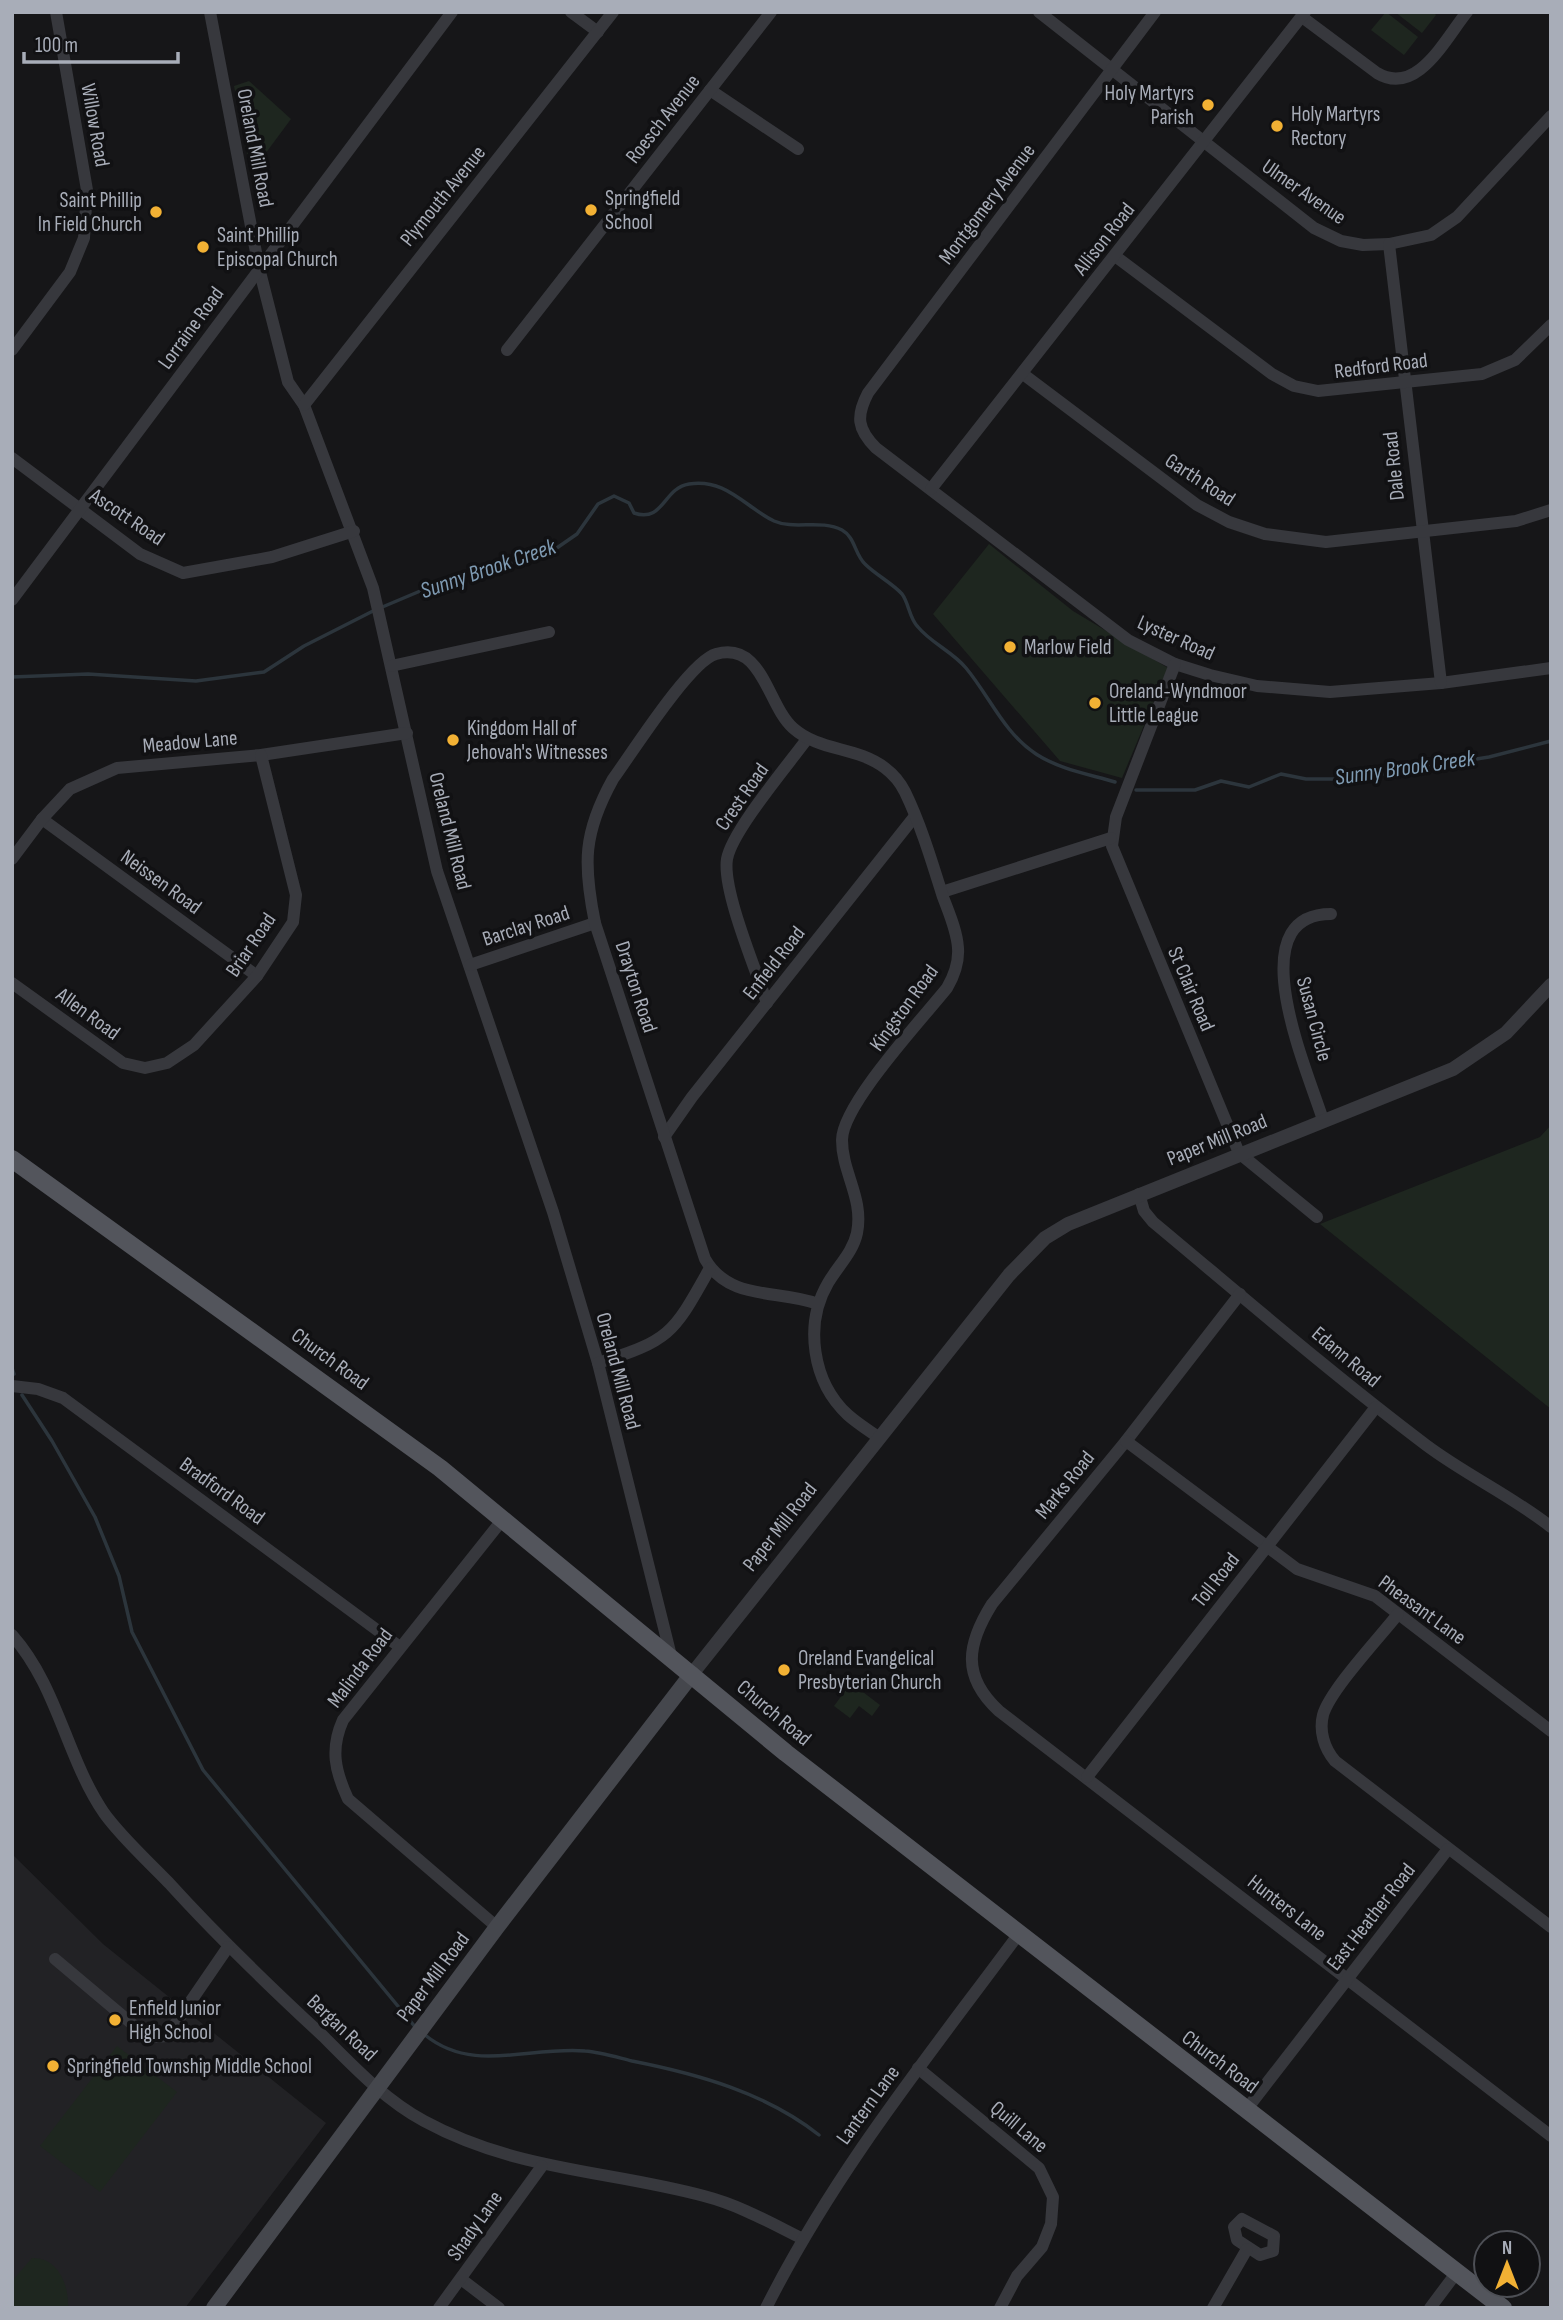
<svg xmlns="http://www.w3.org/2000/svg" width="1563" height="2320" font-family="'Sofia Sans Condensed',sans-serif">
<rect width="100%" height="100%" fill="#161618"/>
<path fill="#222225" d="M12,1854L103,1944L326,2123L185,2308H12Z"/>
<g fill="#1e261f">
<path d="M1386,12L1418,37L1404,55L1371,30Z"/>
<path d="M1395,12H1433L1436,15L1422,33Z"/>
<path d="M249,81L291,119L251,173L234,86Z"/>
<path d="M989,544L1073,611L1168,668L1122,778L1060,761L933,614Z"/>
<path d="M1551,1125V1409L1320,1224L1540,1137Z"/>
<path d="M851,1683L880,1705L872,1716L859,1706L850,1718L834,1706Z"/>
<path d="M117,2046L177,2092L100,2192L40,2146Z"/>
<path d="M32,2258C58,2257 69,2285 68,2308H12V2281Z"/>
</g>
<g fill="none" stroke-linecap="round" stroke-linejoin="round">
<g stroke="#2c353c" stroke-width="3.5">
<path d="M380,608L425,589L551,552L577,534L598,504L614,496L629,503L634,513C664,523 663,488 689,484C726,478 745,507 774,521C794,530 821,519 842,530C855,537 855,555 865,564C876,575 892,583 902,594C909,603 909,618 918,627C931,643 953,652 966,668C990,697 1004,733 1036,754C1059,769 1088,774 1115,782"/>
<path d="M12,677L88,674L196,681L264,672L304,646L373,611"/>
<path d="M1136,790H1195L1221,781L1249,787L1281,774L1306,779H1351L1489,757L1551,741"/>
<path d="M12,1368L14,1374"/>
<path d="M22,1395L52,1441L95,1517L119,1576L132,1632L203,1770L416,2028"/>
<path d="M425,2035C473,2074 529,2046 585,2051C600,2052 616,2057 632,2061C698,2074 766,2093 819,2135"/>
</g>
<g stroke="#37383d" stroke-width="12">
<path d="M210,12L259,268L288,382L304,405L373,588L437,871L553,1212L598,1363L671,1656"/>
<path d="M571,12L598,32"/>
<path d="M1039,12L1314,228L1341,241L1363,245L1389,244L1431,235L1457,217L1551,116"/>
<path d="M1155,12L868,393C856,416 857,429 876,448L1128,640L1175,664L1210,675L1257,686L1330,692L1441,683L1551,668"/>
<path d="M1302,17L1377,73C1417,97 1445,39 1467,12"/>
<path d="M710,90L798,149"/>
<path d="M1389,244L1441,683"/>
<path d="M1115,256L1272,374L1294,386L1318,391L1482,374L1515,360L1551,325"/>
<path d="M12,350L70,272L84,238L87,190L56,12"/>
<path d="M507,350L771,12"/>
<path d="M1023,374L1197,505L1229,522L1265,534L1326,542L1516,521L1551,510"/>
<path d="M304,405L613,12"/>
<path d="M12,458L140,554L183,573L272,557L354,531"/>
<path d="M931,489L1305,12"/>
<path d="M12,600L452,12"/>
<path d="M1175,664L1116,817L1112,846L1239,1153L1317,1217"/>
<path d="M391,666L549,632"/>
<path d="M42,819L257,976"/>
<path d="M12,859L42,819L70,789L117,768L261,755L407,733"/>
<path d="M942,892L1111,838"/>
<path d="M470,965L595,923"/>
<path d="M12,983L123,1063L145,1068L167,1063L194,1045L257,976L293,922L296,895L261,755"/>
<path d="M767,1003C756,970 722,890 727,859C732,831 788,765 807,739"/>
<path d="M1323,1120C1309,1074 1237,914 1331,914"/>
<path d="M664,1137L692,1097L915,816"/>
<path d="M1139,1194L1144,1211L1153,1222C1243,1297 1332,1374 1426,1445C1466,1475 1512,1496 1551,1527"/>
<path d="M1240,1294L1126,1441L992,1604C967,1644 961,1676 999,1711L1551,2136"/>
<path d="M818,1304C779,1289 730,1302 705,1259L595,923C583,864 583,833 613,779C632,753 690,661 716,654C763,641 767,705 793,728C820,752 856,746 885,768C893,774 900,782 905,792C921,825 932,862 943,897C949,913 957,931 958,948C959,962 954,976 947,988C923,1018 842,1105 842,1140C842,1173 864,1198 857,1233C853,1252 838,1266 828,1283C804,1324 812,1382 848,1415C857,1423 868,1430 878,1437"/>
<path d="M598,1363C671,1340 673,1334 710,1268"/>
<path d="M12,1386L38,1389L63,1398L400,1647"/>
<path d="M1126,1441L1297,1569L1375,1596L1551,1731"/>
<path d="M1398,1614C1380,1637 1330,1690 1323,1715C1319,1731 1324,1748 1335,1761L1551,1927"/>
<path d="M12,1635C58,1687 66,1757 104,1813C122,1838 148,1861 169,1883C218,1937 270,1987 323,2036C354,2067 385,2100 424,2121C516,2171 607,2170 704,2196C739,2205 769,2222 801,2238"/>
<path d="M1087,1777L1376,1407"/>
<path d="M497,1927L348,1799C335,1771 330,1749 343,1720L503,1519"/>
<path d="M55,1959L143,2033L155,2037L167,2036L228,1947"/>
<path d="M918,2068L1039,2168L1053,2197L1051,2224L1042,2247L1017,2276L1000,2308"/>
<path d="M1246,2110L1448,1849"/>
<path d="M1242,2219L1274,2236L1273,2251L1260,2255L1237,2240L1234,2227Z"/>
<path d="M461,2279L499,2308"/>
<path d="M439,2308L542,2166"/>
<path d="M766,2308C835,2171 927,2058 1018,1935"/>
<path d="M1213,2308L1247,2249"/>
<path d="M1430,2308L1457,2272"/>
</g>
<path stroke="#37383d" stroke-width="14" d="M692,1674L1009,1275L1045,1238L1068,1224L1453,1069L1506,1033L1551,985"/>
<path stroke="#45474d" stroke-width="16" d="M214,2308L497,1927L692,1674"/>
<path stroke="#53555c" stroke-width="18" d="M12,1159L440,1468L786,1753L1503,2308"/>
</g>
<g fill="#f2b134" stroke="#111113" stroke-width="2.5">
<circle cx="1208" cy="105" r="7"/>
<circle cx="1277" cy="126" r="7"/>
<circle cx="591" cy="210" r="7"/>
<circle cx="156" cy="212" r="7"/>
<circle cx="203" cy="247" r="7"/>
<circle cx="1010" cy="647" r="7"/>
<circle cx="1095" cy="703" r="7"/>
<circle cx="453" cy="740" r="7"/>
<circle cx="784" cy="1670" r="7"/>
<circle cx="115" cy="2020" r="7"/>
<circle cx="53" cy="2066" r="7"/>
</g>
<g text-anchor="middle" dominant-baseline="central" stroke-width="7" stroke-linejoin="round" paint-order="stroke">
<g font-size="21" fill="#a8adb8" stroke="#111113" text-anchor="start">
<text x="1194" y="93" text-anchor="end">Holy Martyrs<tspan x="1194" dy="24">Parish</tspan></text>
<text x="1291" y="114">Holy Martyrs<tspan x="1291" dy="24">Rectory</tspan></text>
<text x="605" y="198">Springfield<tspan x="605" dy="24">School</tspan></text>
<text x="142" y="200" text-anchor="end">Saint Phillip<tspan x="142" dy="24">In Field Church</tspan></text>
<text x="217" y="235">Saint Phillip<tspan x="217" dy="24">Episcopal Church</tspan></text>
<text x="1024" y="647">Marlow Field</text>
<text x="1109" y="691">Oreland-Wyndmoor<tspan x="1109" dy="24">Little League</tspan></text>
<text x="467" y="728">Kingdom Hall of<tspan x="467" dy="24">Jehovah's Witnesses</tspan></text>
<text x="798" y="1658">Oreland Evangelical<tspan x="798" dy="24">Presbyterian Church</tspan></text>
<text x="129" y="2008">Enfield Junior<tspan x="129" dy="24">High School</tspan></text>
<text x="67" y="2066">Springfield Township Middle School</text>
</g>
<g font-size="21" fill="#a8adb8" stroke="#111113">
<text transform="translate(663 119) rotate(-52)">Roesch Avenue</text>
<text transform="translate(95 125) rotate(80)">Willow Road</text>
<text transform="translate(255 148) rotate(79)">Oreland Mill Road</text>
<text transform="translate(1304 192) rotate(35)">Ulmer Avenue</text>
<text transform="translate(443 196) rotate(-51)">Plymouth Avenue</text>
<text transform="translate(987 204) rotate(-53)">Montgomery Avenue</text>
<text transform="translate(1104 239) rotate(-52)">Allison Road</text>
<text transform="translate(191 328) rotate(-54)">Lorraine Road</text>
<text transform="translate(1381 366) rotate(-7)">Redford Road</text>
<text transform="translate(1394 466) rotate(-96)">Dale Road</text>
<text transform="translate(1200 480) rotate(33)">Garth Road</text>
<text transform="translate(127 517) rotate(34)">Ascott Road</text>
<text transform="translate(1176 638) rotate(24)">Lyster Road</text>
<text transform="translate(190 742) rotate(-5)">Meadow Lane</text>
<text transform="translate(742 797) rotate(-55)">Crest Road</text>
<text transform="translate(450 831) rotate(76)">Oreland Mill Road</text>
<text transform="translate(161 882) rotate(36)">Neissen Road</text>
<text transform="translate(526 926) rotate(-18)">Barclay Road</text>
<text transform="translate(251 945) rotate(-56)">Briar Road</text>
<text transform="translate(774 963) rotate(-52)">Enfield Road</text>
<text transform="translate(636 987) rotate(72)">Drayton Road</text>
<text transform="translate(1191 989) rotate(67)">St Clair Road</text>
<text transform="translate(904 1008) rotate(-54)">Kingston Road</text>
<text transform="translate(88 1014) rotate(36)">Allen Road</text>
<text transform="translate(1314 1019) rotate(75)">Susan Circle</text>
<text transform="translate(1217 1140) rotate(-22)">Paper Mill Road</text>
<text transform="translate(1346 1357) rotate(40)">Edann Road</text>
<text transform="translate(330 1359) rotate(36)">Church Road</text>
<text transform="translate(618 1371) rotate(75)">Oreland Mill Road</text>
<text transform="translate(1065 1485) rotate(-51)">Marks Road</text>
<text transform="translate(222 1491) rotate(36)">Bradford Road</text>
<text transform="translate(780 1527) rotate(-52)">Paper Mill Road</text>
<text transform="translate(1216 1580) rotate(-52)">Toll Road</text>
<text transform="translate(1422 1610) rotate(36)">Pheasant Lane</text>
<text transform="translate(360 1668) rotate(-53)">Malinda Road</text>
<text transform="translate(774 1713) rotate(40)">Church Road</text>
<text transform="translate(1287 1908) rotate(38)">Hunters Lane</text>
<text transform="translate(1371 1917) rotate(-52)">East Heather Road</text>
<text transform="translate(433 1977) rotate(-53)">Paper Mill Road</text>
<text transform="translate(342 2028) rotate(43)">Bergan Road</text>
<text transform="translate(1220 2062) rotate(37)">Church Road</text>
<text transform="translate(868 2105) rotate(-54)">Lantern Lane</text>
<text transform="translate(1019 2127) rotate(40)">Quill Lane</text>
<text transform="translate(475 2226) rotate(-55)">Shady Lane</text>
</g>
<g font-size="23" font-style="italic" fill="#7f9bb3" stroke="#111113">
<text transform="translate(488 569) rotate(-19)">Sunny Brook Creek</text>
<text transform="translate(1405 768) rotate(-8)">Sunny Brook Creek</text>
</g>
</g>
<rect width="1563" height="2320" fill="none" stroke="#a8adb8" stroke-width="28"/>
<g transform="translate(1507 2264)"><circle r="33" fill="#111113" stroke="#4d4f55" stroke-width="2"/>
<path d="M0-5L12 26L0 18L-12 26Z" fill="#f2b134"/>
<text y="-10" font-size="19" font-weight="bold" text-anchor="middle" fill="#a8adb8">N</text>
</g>
<path d="M24 52v10h154v-10" fill="none" stroke="#a8adb8" stroke-width="3.5"/>
<text x="35" y="52" font-size="21" fill="#a8adb8" stroke="#111113" stroke-width="5" paint-order="stroke">100 m</text>
</svg>
